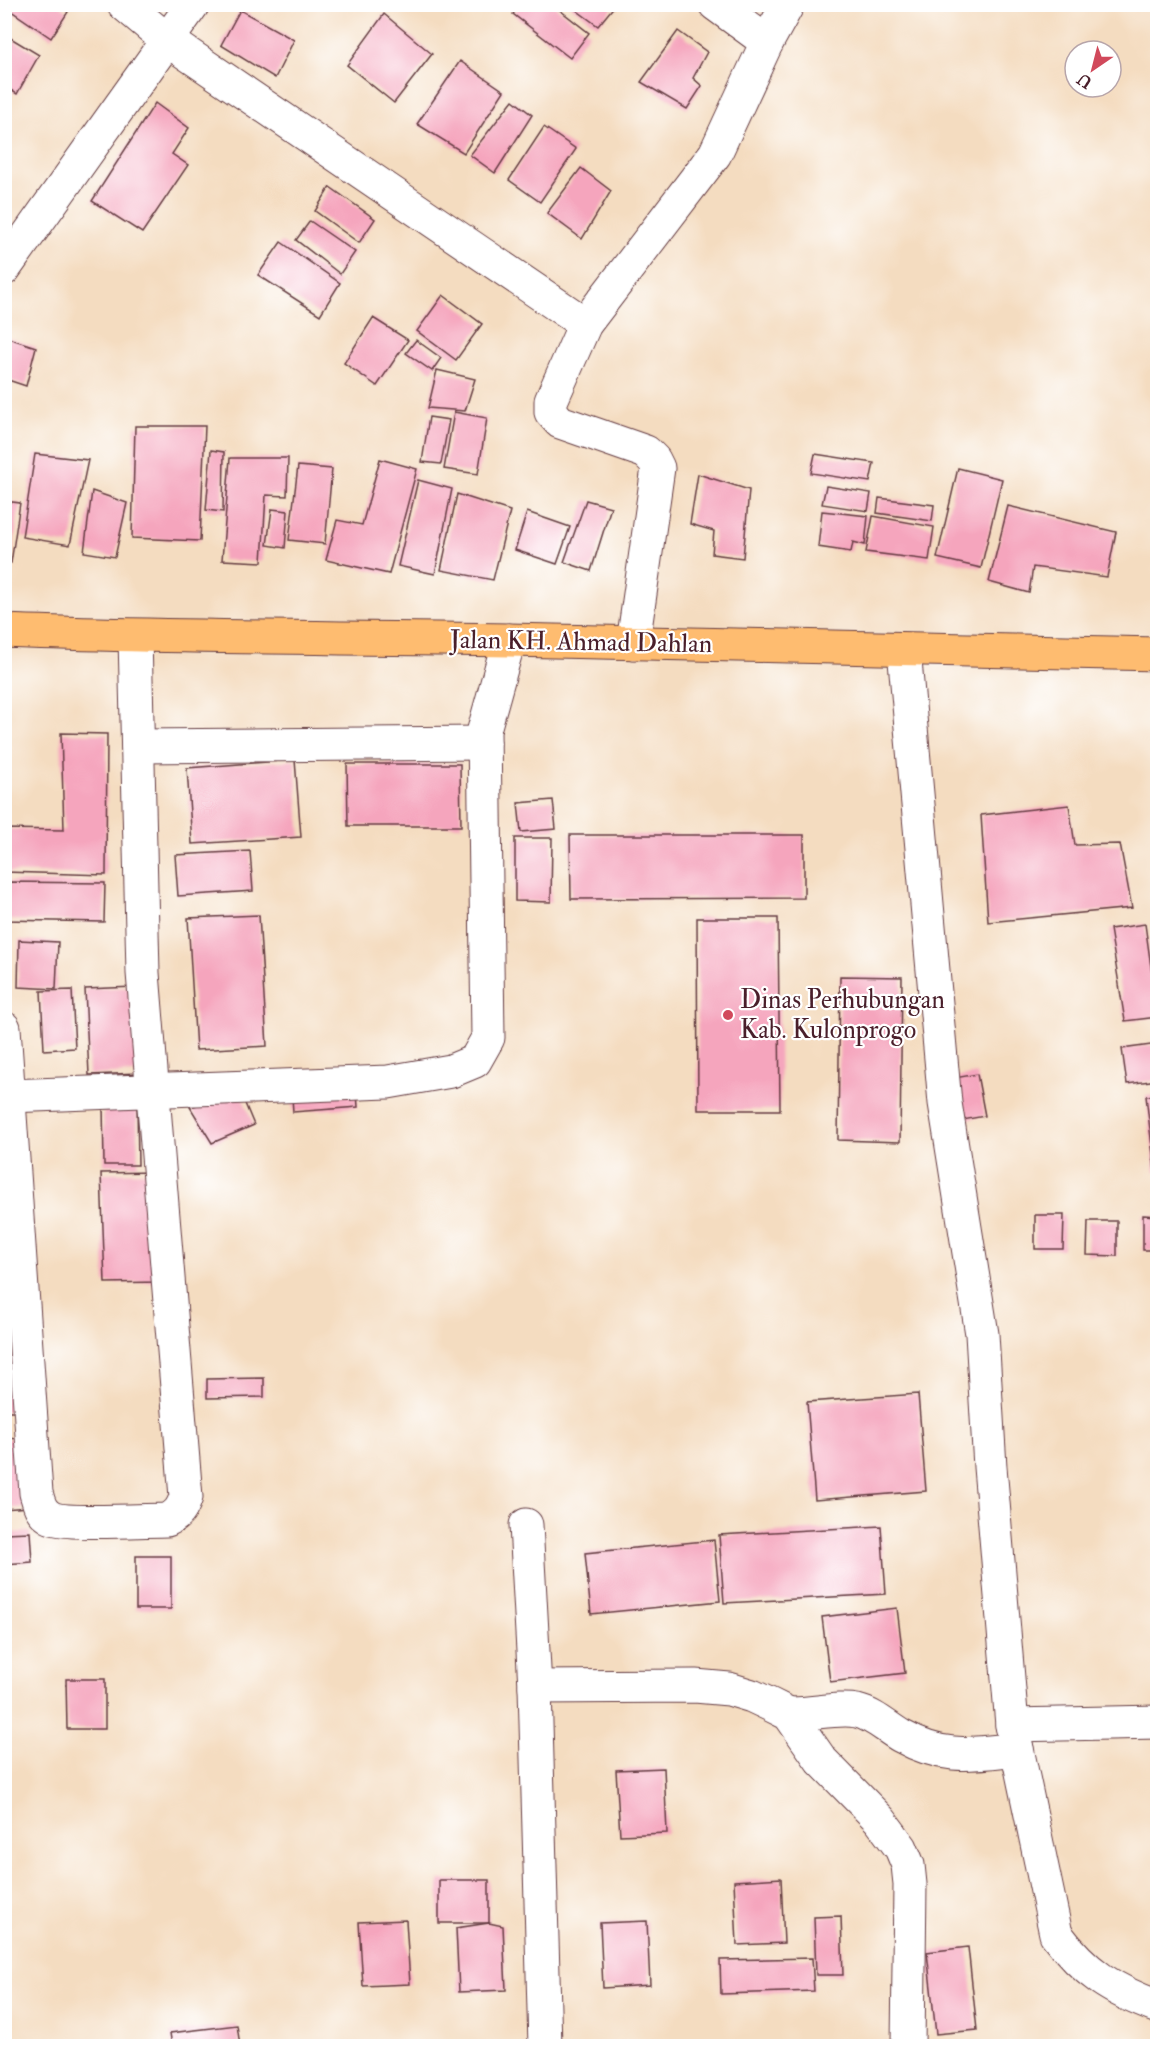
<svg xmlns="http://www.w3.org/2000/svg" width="1162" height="2051" font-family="'IM FELL Double Pica',serif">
<rect width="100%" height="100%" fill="#fff"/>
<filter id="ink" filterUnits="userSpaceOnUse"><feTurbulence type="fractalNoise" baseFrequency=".0167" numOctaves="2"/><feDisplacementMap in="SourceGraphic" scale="12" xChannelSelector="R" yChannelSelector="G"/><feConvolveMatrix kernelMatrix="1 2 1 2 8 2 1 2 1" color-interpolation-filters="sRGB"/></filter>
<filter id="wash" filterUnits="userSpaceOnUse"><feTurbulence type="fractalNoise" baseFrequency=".008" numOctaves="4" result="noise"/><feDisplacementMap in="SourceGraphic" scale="24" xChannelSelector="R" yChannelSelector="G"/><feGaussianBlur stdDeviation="1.35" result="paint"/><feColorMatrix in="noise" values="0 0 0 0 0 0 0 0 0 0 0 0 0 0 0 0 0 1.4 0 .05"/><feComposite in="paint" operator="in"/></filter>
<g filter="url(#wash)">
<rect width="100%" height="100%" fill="#f4dcc0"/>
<g id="blocks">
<g fill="#f5a5bd">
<path d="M4,4H59L68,12L51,38L4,6Z"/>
<path d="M520,4H552L589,33L570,58L513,14Z"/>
<path d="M568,4H616L598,26Z"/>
<path d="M240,10L294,40L275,78L221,45Z"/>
<path d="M384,14L432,54L394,103L347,65Z"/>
<path d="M678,31L707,52L693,78L702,86L687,109L641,82Z"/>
<path d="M4,34L39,55L17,94L4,86Z"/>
<path d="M460,61L504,91L464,153L417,124Z"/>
<path d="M513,100L532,115L495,173L470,155Z"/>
<path d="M155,103L189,128L172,154L188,165L142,233L92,201Z"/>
<path d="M544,127L576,149L540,202L509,180Z"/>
<path d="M581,168L611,191L582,239L547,213Z"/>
<path d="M330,187L375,219L359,243L315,211Z"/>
<path d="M310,221L355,252L340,274L296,240Z"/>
<path d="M281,242L340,283L320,315L258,275Z"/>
<path d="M443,295L482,324L456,360L417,331Z"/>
<path d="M373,318L408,340L377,386L344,363Z"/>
<path d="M5,337L36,347L26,386L5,379Z"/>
<path d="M416,340L441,358L432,371L406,353Z"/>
<path d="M437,370L475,379L465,411L428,408Z"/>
<path d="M454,412L487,418L478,474L444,469Z"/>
<path d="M429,417L449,420L441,464L422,462Z"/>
<path d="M135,426H205L200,541L132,538Z"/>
<path d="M211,450L224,452L223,512L206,510Z"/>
<path d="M35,454L88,460L70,545L22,537Z"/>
<path d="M815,454L874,463L870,482L811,473Z"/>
<path d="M230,458H288L287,496L266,495L262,562L222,560Z"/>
<path d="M380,459L417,469L389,574L326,560L337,520L362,525Z"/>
<path d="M298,466L332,469L325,544L289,540Z"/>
<path d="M958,468L1002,479L981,568L937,558Z"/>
<path d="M698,474L749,490L743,558L712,554L714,531L690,524Z"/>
<path d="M418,480L452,489L435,574L398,566Z"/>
<path d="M826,486L871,493L868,511L822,504Z"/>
<path d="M92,491L127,503L115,557L84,552Z"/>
<path d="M457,494L510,511L493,580L441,570Z"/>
<path d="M879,498L934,505L932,521L877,513Z"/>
<path d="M586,500L611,507L591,571L564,562Z"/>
<path d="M4,501L20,503L11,563H4Z"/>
<path d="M1008,506L1116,532L1107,577L1033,567L1029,593L989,582Z"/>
<path d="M272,509L288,511L285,548L267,545Z"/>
<path d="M822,511L868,516L865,545L853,542L851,552L818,547Z"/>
<path d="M527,512L570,527L557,564L515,550Z"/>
<path d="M873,516L934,527L929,560L866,552Z"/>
<path d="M61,733L107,734L106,875L4,872V829L64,830Z"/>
<path d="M295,760L301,837L192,844L187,768Z"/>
<path d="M347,764H460L461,826H348Z"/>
<path d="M553,800L556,829L521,832L518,803Z"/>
<path d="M1069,805L1075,845L1120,844L1132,908L988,922L981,815Z"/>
<path d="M570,835H804V898L571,899Z"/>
<path d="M515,838H552L551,902L515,901Z"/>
<path d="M250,851L253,891L178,896L175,855Z"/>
<path d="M4,882L105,883L104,922L4,920Z"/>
<path d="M259,915L267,1046L196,1050L188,918Z"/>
<path d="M697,918H778L780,1110H698Z"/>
<path d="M1145,924L1158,1017L1125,1021L1110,929Z"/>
<path d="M19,940L58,942L56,989L18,987Z"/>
<path d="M840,976L902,977L900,1142L838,1140Z"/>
<path d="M135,987L139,1073L89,1075L85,989Z"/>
<path d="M72,990L75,1048L44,1050L41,991Z"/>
<path d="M1158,1044V1080L1127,1084L1122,1049Z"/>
<path d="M977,1074L985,1116L952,1122L943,1080Z"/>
<path d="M357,1093L358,1107L293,1112L292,1097Z"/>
<path d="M241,1094L254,1125L212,1143L190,1107Z"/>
<path d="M1158,1095V1172H1155L1146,1096Z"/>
<path d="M103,1104H137L138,1165H104Z"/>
<path d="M155,1172L159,1282L105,1283L101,1173Z"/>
<path d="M1035,1215H1064L1063,1249H1035Z"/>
<path d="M1143,1215L1158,1216V1250H1143Z"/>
<path d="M1088,1221H1117V1256L1087,1255Z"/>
<path d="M4,1343H12L17,1411H4Z"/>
<path d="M264,1378V1397L207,1398V1379Z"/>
<path d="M918,1394L926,1491L815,1500L807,1402Z"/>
<path d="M21,1438L28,1507L4,1509V1439Z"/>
<path d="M881,1526L886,1594L724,1603L719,1535Z"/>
<path d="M30,1532L32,1562L4,1564V1533Z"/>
<path d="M714,1540L720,1601L591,1614L585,1553Z"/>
<rect x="136" y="1556" width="35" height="53"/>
<path d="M897,1608L905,1673L830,1682L822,1617Z"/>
<path d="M66,1679H105V1729H67Z"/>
<path d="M664,1768L667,1833L620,1835L616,1770Z"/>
<path d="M781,1878L784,1943L737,1945L734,1881Z"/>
<rect x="439" y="1880" width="50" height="43"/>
<path d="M841,1916L843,1975H816L814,1917Z"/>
<path d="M406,1920L410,1984L363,1986L359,1922Z"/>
<path d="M647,1921L650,1985L603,1988L600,1923Z"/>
<path d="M489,1923L503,1926L506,1990L459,1992L456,1928Z"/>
<path d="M968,1947L977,2030L936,2034L927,1952Z"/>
<path d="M812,1958L814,1991L721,1994L720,1960Z"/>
<path d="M237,2025L240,2046H172L170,2033Z"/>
</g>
</g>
</g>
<g filter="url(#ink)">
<use href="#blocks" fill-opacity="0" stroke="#643b41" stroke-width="1.5"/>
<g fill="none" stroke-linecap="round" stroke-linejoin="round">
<defs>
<g id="minor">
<path d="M124,4L167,40L585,324"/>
<path d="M767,42L788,4"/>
<path d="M4,269L193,4"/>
<path d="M633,643L658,468L654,460L646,452L560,422L551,412V401L585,324L715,154L767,42L715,4"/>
<path d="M904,650L945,1103L982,1334L990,1467L1012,1725L1056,1934C1085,1973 1112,1990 1158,2007"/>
<path d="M138,746L484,743"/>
<path d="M4,1028L36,1493C39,1503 40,1511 50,1517C63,1525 146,1520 167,1520C178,1515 182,1509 186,1497L143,973L135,637"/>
<path d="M8,1096L388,1082L451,1071L475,1061L488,1038L484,730L509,640"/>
<path d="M526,1525L535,1687L545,2046"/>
<path d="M535,1687L695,1686L729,1689L752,1696L771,1705L789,1714L821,1760L880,1820L901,1848L908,1865L910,1884L908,2046"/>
<path d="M789,1714C810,1715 838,1707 857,1711C874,1715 887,1728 901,1736C944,1760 971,1754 1017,1749"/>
<path d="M1012,1725L1158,1722"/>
</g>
<path id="highway" d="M4,631C173,638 340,637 509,640C725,644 941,651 1158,654"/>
</defs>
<use href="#minor" stroke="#643b41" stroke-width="35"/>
<use href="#highway" stroke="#643b41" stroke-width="35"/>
<use href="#minor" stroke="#fff" stroke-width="33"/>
<use href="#highway" stroke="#febc70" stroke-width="33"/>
</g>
</g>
<circle fill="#d1495b" stroke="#fff" stroke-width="2" cx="728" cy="1015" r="6"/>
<g text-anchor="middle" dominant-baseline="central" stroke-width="4.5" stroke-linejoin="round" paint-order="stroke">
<g font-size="26" fill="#4a1f2b" stroke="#fff">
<text transform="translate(581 642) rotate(1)">Jalan KH. Ahmad Dahlan</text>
</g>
<g font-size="26" fill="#4a1f2b" stroke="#fff" text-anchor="start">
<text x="740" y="1000">Dinas Perhubungan<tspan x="740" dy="30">Kab. Kulonprogo</tspan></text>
</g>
</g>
<rect width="1162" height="2051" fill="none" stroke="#fff" stroke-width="24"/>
<g transform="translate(1093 69) rotate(215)"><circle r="28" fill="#ffffff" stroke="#b7a5aa" stroke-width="1.5"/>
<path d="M0-4.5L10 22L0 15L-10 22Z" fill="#d1495b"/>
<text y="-9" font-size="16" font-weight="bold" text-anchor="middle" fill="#4a1f2b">U</text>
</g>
</svg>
